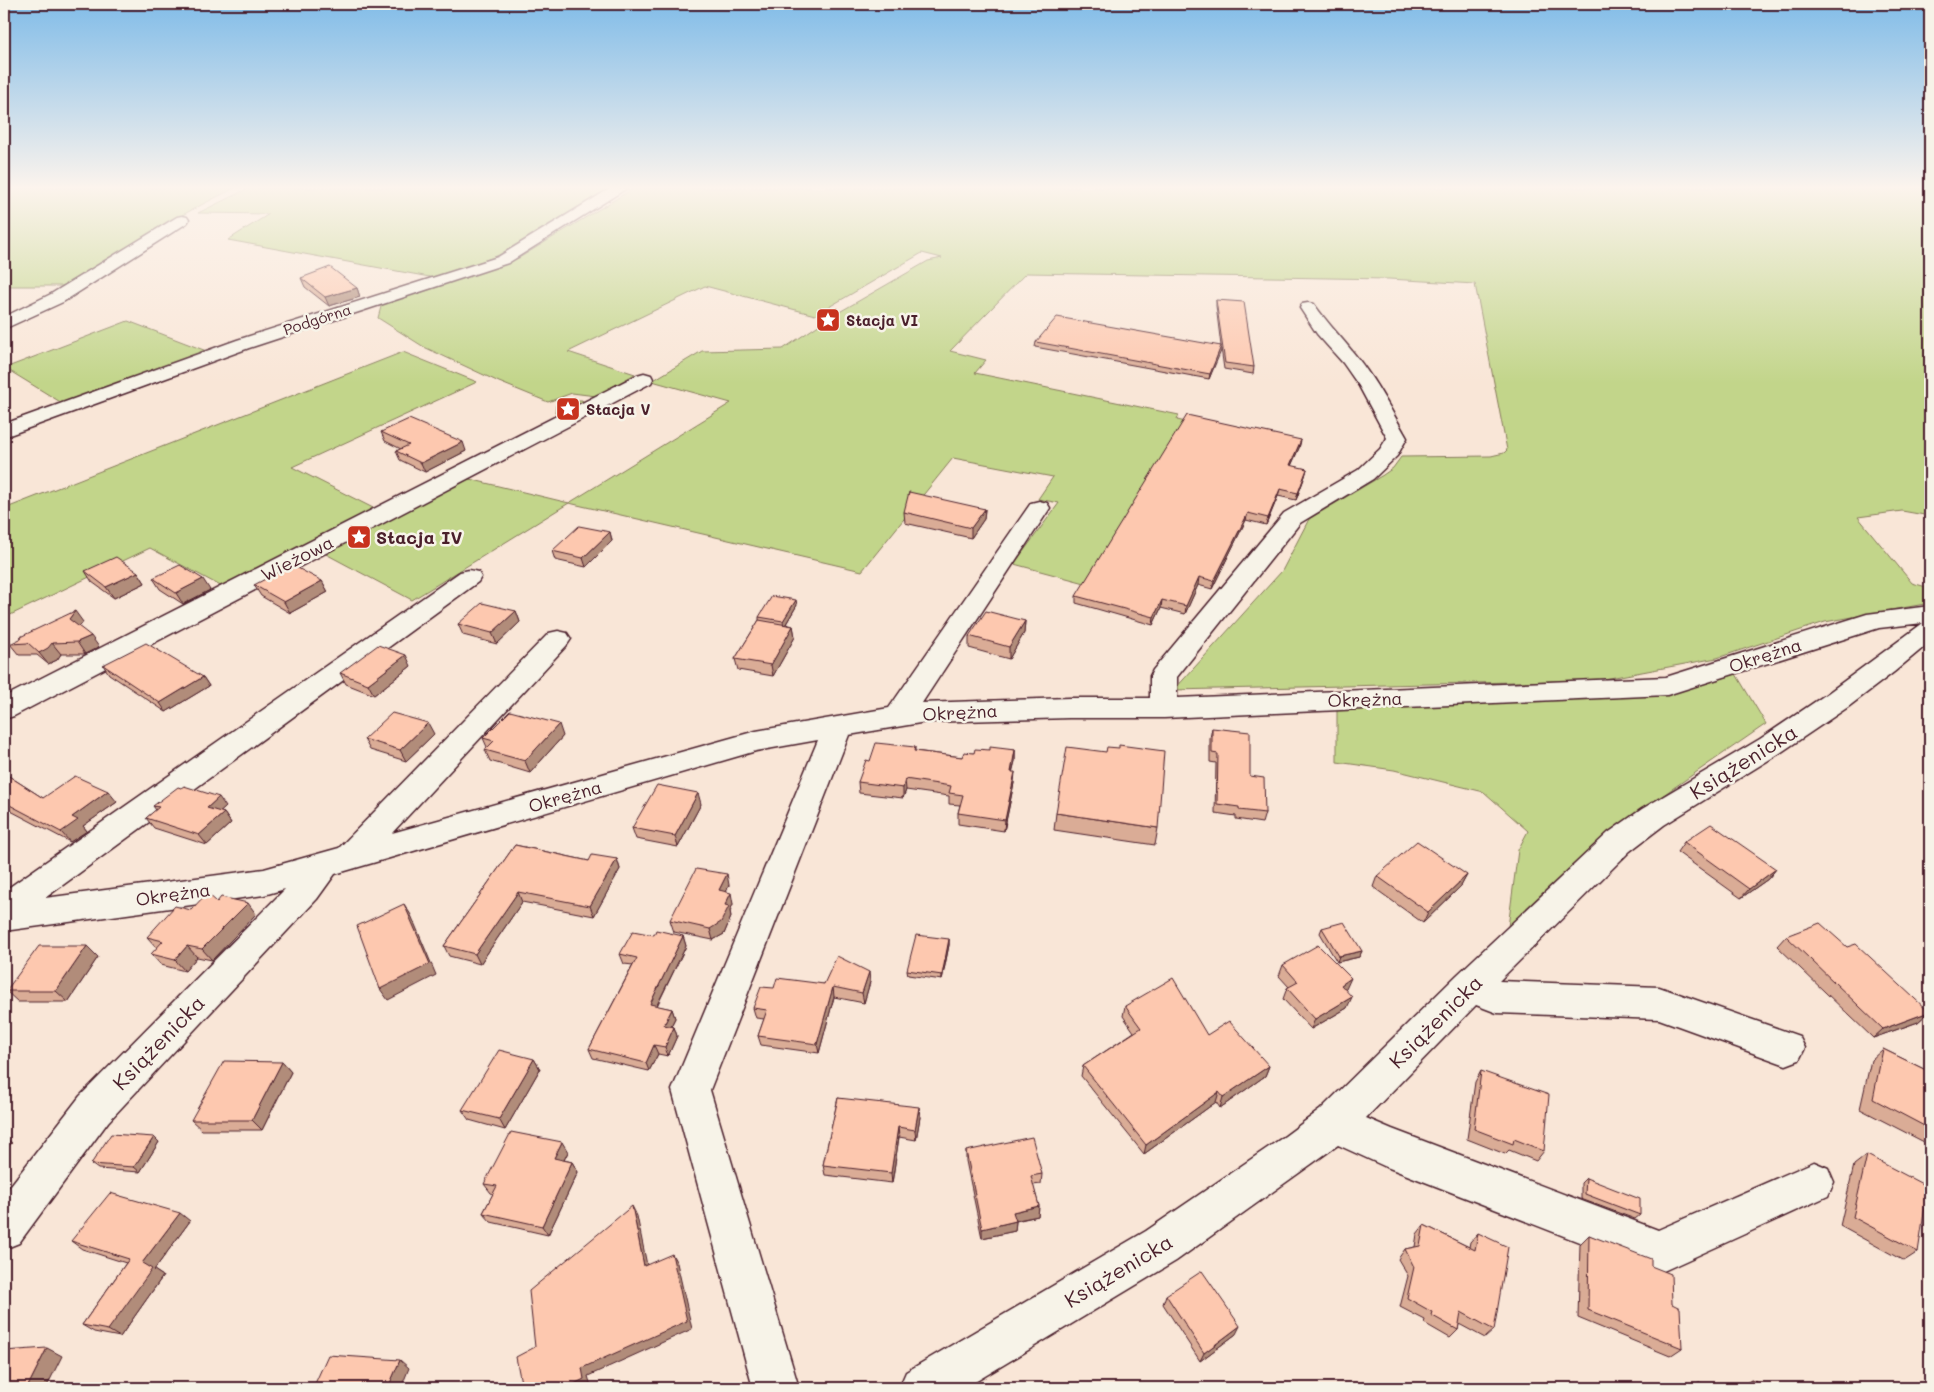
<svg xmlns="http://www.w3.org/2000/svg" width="1934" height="1392" font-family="Mali,sans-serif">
<rect width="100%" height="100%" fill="#f9e6d7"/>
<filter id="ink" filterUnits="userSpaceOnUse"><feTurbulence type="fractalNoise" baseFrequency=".02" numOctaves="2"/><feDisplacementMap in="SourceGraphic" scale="10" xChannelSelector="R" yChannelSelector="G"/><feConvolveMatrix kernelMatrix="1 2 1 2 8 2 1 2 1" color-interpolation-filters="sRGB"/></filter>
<g filter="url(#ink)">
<g fill="#c2d58a" stroke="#867a5a">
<path d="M4,188H235C179,215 124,246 76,286H4Z"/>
<path d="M249,188H609L497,256L435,278L228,240L269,214L198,213Z"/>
<path d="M634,188H1930V516L1902,511L1858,517L1912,583L1930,588V603L1825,622L1717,658L1599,680L1174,690L1282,571L1309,519L1383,475L1393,468L1401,457L1491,456L1504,453L1507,450L1475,284L1389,279L1026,273L950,351L986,360L975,373L1179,415L1177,420L1186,422L1085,583L1014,564L1059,503L1038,499L1053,477L953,458L862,571L569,503L412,600L324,553L465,478L569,503L731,403L652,381L702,351L783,349L829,318L928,261L942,258L922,253L815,315L705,286L568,352L635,374L596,396L572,393L548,402L499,382L424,347L378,318L382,303L519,258Z"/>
<path d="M128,321L209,352L98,393L62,403L5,368Z"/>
<path d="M403,352L477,382L292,467L381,512L228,590L150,548L4,618V509Z"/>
<path d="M578,400H582L586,405L558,415L555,412L556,405Z"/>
<path d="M1736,674L1766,724L1659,798L1507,935L1518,850L1528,831L1484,792L1394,770L1337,762V705L1668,695Z"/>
</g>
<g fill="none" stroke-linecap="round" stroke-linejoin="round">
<defs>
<g id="minor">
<path d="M611,188H627L508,263L249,348L4,437V424L237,340L498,257Z"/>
<path d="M182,216L187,217L189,220L187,223L63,302L4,329V317L51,294L177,217Z"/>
<path d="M1308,303L1314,304C1327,323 1342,338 1356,356C1376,381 1391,410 1407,438L1397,456L1373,479L1300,523L1177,677V698L1666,677L1867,614L1930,606V642L1894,672L1848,707L1780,753L1664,825L1630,851L1499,981L1659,987L1799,1036L1805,1048L1799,1060L1786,1065L1659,1019L1497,1013L1476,1005L1366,1118L1392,1129L1658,1230L1814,1162L1828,1168L1834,1182L1828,1196L1659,1273L1384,1166L1338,1145L1176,1261L965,1388H899L906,1372L1146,1231L1285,1136L1320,1110L1457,975L1608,833L1642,809L1760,739L1828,693L1923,623L1879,628L1667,695L1164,718H1069L926,722L849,735L710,1090L799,1388H753L672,1090L818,740L756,751L335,874L317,899L108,1122L19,1243L4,1249V1194L80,1096L285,889L264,895L4,931V891L460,572L469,570L478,572L481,577L478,582L45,898L264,869L339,848L549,633L558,631L567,633L571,639L567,645L392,833L756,731L889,708L1031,503L1039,501L1047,503L1050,508L922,703L1069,698H1150V676L1153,670L1284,513L1358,470L1380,449L1387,438L1359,386L1343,363L1317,334L1300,308L1302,304Z"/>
<path d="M644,373L651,375L653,379L651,383L14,716L4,719V697L637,375Z"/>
</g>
</defs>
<use href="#minor" stroke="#4a1f2b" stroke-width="3"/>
<use href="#minor" fill="#f7f3e8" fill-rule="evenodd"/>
</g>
<g fill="#daac96" stroke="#4a1f2b">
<path d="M301,278L357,288L360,297L329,306L305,287Z"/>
<path d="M1216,300L1254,367L1253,374L1224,369L1221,348L1209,379L1035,347L1036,342L1221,346L1216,306Z"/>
<path d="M381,432L466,451L425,472L400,460L396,451L401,449L385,441Z"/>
<path d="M1301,440L1299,448L1291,466L1307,469L1305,476L1296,500L1278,496L1266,525L1246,520L1212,589L1198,585L1185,614L1161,608L1153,625L1076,603V596Z"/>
<path d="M985,509L984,519L971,538L905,523L904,512Z"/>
<path d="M610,532L612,541L586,567L555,560L552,551Z"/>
<path d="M85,571L138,572L145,583L114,598L92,582Z"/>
<path d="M153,578L210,590L183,604L160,589Z"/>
<path d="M322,581L328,592L290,613L261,596L254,585Z"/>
<path d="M797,605L786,624L793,626L795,637L773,676L738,670L735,659L759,620V617Z"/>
<path d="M516,611L520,622L497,644L463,635L458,624Z"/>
<path d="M1025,621L1024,633L1009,659L969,648V636Z"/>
<path d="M83,622L79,627L99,647L85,654H61L57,660L48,664L37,655H19L10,644Z"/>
<path d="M103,665L203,677L209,686L166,712L109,674Z"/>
<path d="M411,666L374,695L346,684L340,673Z"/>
<path d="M1212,728L1250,776L1265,813L1262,823L1236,819V816L1215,813L1216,763L1210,762V738Z"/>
<path d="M434,734L406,761L370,750L364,739Z"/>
<path d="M563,736L530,773L490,761L485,750L487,747L483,738Z"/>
<path d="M915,747V751L962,757L974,753L990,750H1015V761L1012,772L1014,783L1004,831L958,824V813L960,805L949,804V796L906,790L903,798L859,793L858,782L870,761Z"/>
<path d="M4,773L43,798L117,802L83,826L87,831L70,842L7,809L4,811Z"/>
<path d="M701,804L678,847L636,839L632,828Z"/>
<path d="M153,806L226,807L220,812L224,813L231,823L207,845L154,828L146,818L156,810Z"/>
<path d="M1056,813L1158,828L1155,845L1054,830Z"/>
<path d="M1684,842L1776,869L1768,879L1741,898L1677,852Z"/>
<path d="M515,845L589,861L617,859L620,869L594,916L522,902L480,964L449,956L444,946Z"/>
<path d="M1467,875L1461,886L1423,923L1373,887L1377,876Z"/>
<path d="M729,885L726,892L733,904L730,911L731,917L724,934L713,940L674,932L670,920Z"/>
<path d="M217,902L256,914L212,960L197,957L185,971L161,965L151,954L157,948L147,937L191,910Z"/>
<path d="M1322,928L1362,951L1359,957L1337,962L1320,933Z"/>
<path d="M654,935L683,936L686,946L657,1006L672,1009L675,1018L671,1026L674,1027L677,1036L668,1056L658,1054L649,1071L593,1058L589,1049L633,965L624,964L620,954Z"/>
<path d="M1786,936L1847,947L1929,1012L1918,1022L1873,1038L1777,946Z"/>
<path d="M949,939V945L942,980L908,975L907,970Z"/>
<path d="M98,957L68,1002H18L6,991Z"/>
<path d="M1283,965L1346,989L1345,990L1347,1008L1311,1029L1283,999L1287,988L1289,987L1279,976Z"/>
<path d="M870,982L864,1003L834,997L819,1053L761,1045L758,1036L764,1019L756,1018L753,1008L774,988L824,984Z"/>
<path d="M1125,1006L1207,1035L1269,1066L1265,1076L1220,1108L1216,1102L1144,1154L1081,1076L1083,1066L1134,1032L1123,1016Z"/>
<path d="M1883,1049L1930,1072V1140L1926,1143L1860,1109L1871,1060Z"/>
<path d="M534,1059L540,1069L505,1130L469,1120L462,1110Z"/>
<path d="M282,1062L291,1072L262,1130H202L191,1120Z"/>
<path d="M1481,1071L1544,1151L1536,1161L1509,1150L1505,1154L1467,1139L1475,1082Z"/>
<path d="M838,1098L920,1117L916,1140L899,1137L892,1183L825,1175L823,1165Z"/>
<path d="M154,1137L159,1142L140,1172L98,1169L91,1164Z"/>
<path d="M966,1151L1042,1174L1041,1184L1033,1185L1039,1206L1038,1216L1016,1221L1015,1231L982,1238L966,1161Z"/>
<path d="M568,1152L564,1160L572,1162L578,1172L548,1235L491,1222L483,1213L493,1194L491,1193L484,1184Z"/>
<path d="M1867,1155L1918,1252L1904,1261L1840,1226L1854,1165Z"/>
<path d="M1586,1178L1640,1215L1635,1219L1581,1199V1183Z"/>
<path d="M190,1221L154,1270L163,1276L120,1337L94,1332L82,1325L126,1263L82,1249L71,1241Z"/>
<path d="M1424,1225L1469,1247L1470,1242L1478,1233L1494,1330L1485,1338L1459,1324L1458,1330L1450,1338L1424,1323L1425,1320L1400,1307L1408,1276L1398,1259L1405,1249L1415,1247L1417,1234Z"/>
<path d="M1589,1235L1651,1266L1682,1348L1670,1356L1578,1318L1580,1244Z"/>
<path d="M1166,1295L1236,1334L1200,1361L1163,1304Z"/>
<path d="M1751,1380L1769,1388H1738Z"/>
<path d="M1699,1382L1711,1388H1689Z"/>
</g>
<g fill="#b18c7a" stroke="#4a1f2b">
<path d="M357,288L360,297L329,306L325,297Z"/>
<path d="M1221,346V351L1209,379L1210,374Z"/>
<path d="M1301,440L1299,448L1288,472L1290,465Z"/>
<path d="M463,442L466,451L425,472L421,463Z"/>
<path d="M1307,469L1305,476L1296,500L1298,493Z"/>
<path d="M1280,489L1278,496L1266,525L1268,518Z"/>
<path d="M985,509L984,519L971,538V528Z"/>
<path d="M1248,513L1246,520L1212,589L1214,581Z"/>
<path d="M610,532L612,541L586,567L583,558Z"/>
<path d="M138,572L145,583L114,598L106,587Z"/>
<path d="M1199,577L1198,585L1185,614L1186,606Z"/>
<path d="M203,579L210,590L183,604L176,593Z"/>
<path d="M322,581L328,592L290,613L284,602Z"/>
<path d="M796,600L797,605L784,627L783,621Z"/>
<path d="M1162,600L1161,608L1153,625L1154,617Z"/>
<path d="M75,611L83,622L77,630L69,619Z"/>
<path d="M516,611L520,622L497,644L492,633Z"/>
<path d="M1025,621L1024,633L1009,659V647Z"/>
<path d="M793,626L795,637L773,676L771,665Z"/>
<path d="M91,636L99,647L85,654L77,642Z"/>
<path d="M52,643L61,654L57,660L48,664L39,653Z"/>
<path d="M406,655L411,666L374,695L368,684Z"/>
<path d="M203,677L209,686L166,712L160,703Z"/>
<path d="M428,723L434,734L406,761L400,750Z"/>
<path d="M559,724L563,736L530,773L525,761Z"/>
<path d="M1015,750V761L1010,782L1011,772Z"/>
<path d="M1015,772L1014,783L1004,831L1005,820Z"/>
<path d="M905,779L906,790L903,798V788Z"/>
<path d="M108,791L117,802L83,826L87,831L70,842L61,832L72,817Z"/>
<path d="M698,793L701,804L678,847L675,836Z"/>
<path d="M219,797L226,807L214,818L207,808Z"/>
<path d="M224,813L231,823L207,845L199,835Z"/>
<path d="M617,859L620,869L594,916L590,906Z"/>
<path d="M1776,869L1768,879L1741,898L1749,889Z"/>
<path d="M727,874L729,885L722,902L719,890Z"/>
<path d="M1467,875L1461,886L1423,923L1428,912Z"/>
<path d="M518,892L522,902L480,964L475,954Z"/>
<path d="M731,893L733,904L730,911L731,917L724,934L713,940L710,929L725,905Z"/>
<path d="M248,903L256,914L212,960L202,949Z"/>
<path d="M404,904L411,915L436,975L388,1000L380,989Z"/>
<path d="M683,936L686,946L653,1013L650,1004Z"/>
<path d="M949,939V945L942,980V975Z"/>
<path d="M87,946L98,957L68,1002L56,991Z"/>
<path d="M187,946L197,957L185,971L175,960Z"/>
<path d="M1362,951L1359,957L1337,962L1339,956Z"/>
<path d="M869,972L870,982L864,1003L862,993Z"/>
<path d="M1351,978L1346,989L1336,996L1341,985Z"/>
<path d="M833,987L834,997L819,1053L817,1044Z"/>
<path d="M1352,997L1347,1008L1311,1029L1315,1019Z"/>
<path d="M672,1009L675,1018L667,1034L664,1025Z"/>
<path d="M1929,1012L1918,1022L1873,1038L1883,1029Z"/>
<path d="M674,1027L677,1036L668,1056L665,1047Z"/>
<path d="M654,1045L658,1054L649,1071L646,1063Z"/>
<path d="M534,1059L540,1069L505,1130L499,1119Z"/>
<path d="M282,1062L291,1072L262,1130L252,1120Z"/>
<path d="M1269,1066L1265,1076L1220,1108L1223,1097Z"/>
<path d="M1219,1092L1216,1102L1144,1154L1146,1145Z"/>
<path d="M919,1107L920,1117L916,1140L915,1130Z"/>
<path d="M898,1127L899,1137L892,1183L891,1173Z"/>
<path d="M4,1137L12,1143L4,1150Z"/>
<path d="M154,1137L159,1142L140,1172L134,1167Z"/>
<path d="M562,1142L568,1152L560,1168L554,1158Z"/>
<path d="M572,1162L578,1172L548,1235L542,1226Z"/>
<path d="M632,1206L637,1216L649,1275L644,1266Z"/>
<path d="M1039,1206L1038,1216L1013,1221V1212Z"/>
<path d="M180,1213L190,1221L154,1270L163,1276L120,1337L108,1330L142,1263Z"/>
<path d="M1016,1221L1015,1231L982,1238V1229Z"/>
<path d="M672,1254L677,1263L692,1329L588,1376L591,1386L587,1388H566Z"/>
<path d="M1240,1326L1236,1334L1200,1361L1204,1353Z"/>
<path d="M47,1348L62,1356L46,1388H27Z"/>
<path d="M400,1360L409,1368L401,1388H388Z"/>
</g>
<g fill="#fdc8af" stroke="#4a1f2b">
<path d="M330,267L357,288L325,297L301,278Z"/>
<path d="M1216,300L1244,302L1254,367L1225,363Z"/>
<path d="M1057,317L1221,346L1210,374L1036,342Z"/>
<path d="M1187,415L1301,440L1290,465L1307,469L1298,493L1280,489L1268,518L1248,513L1214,581L1199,577L1186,606L1162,600L1154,617L1076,596Z"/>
<path d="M409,419L463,442L421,463L396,451L409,445L381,432Z"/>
<path d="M909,492L985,509L971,528L904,512Z"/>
<path d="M579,526L610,532L583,558L552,551Z"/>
<path d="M116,557L138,572L106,587L85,571Z"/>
<path d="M180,565L203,579L176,593L153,578Z"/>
<path d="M292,565L322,581L284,602L254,585Z"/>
<path d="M772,596L796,600L783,621L759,617Z"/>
<path d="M482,603L516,611L492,633L458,624Z"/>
<path d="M75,611L69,619L91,636L77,642L52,643L48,648L39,653L28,643L10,644L22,638L20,637Z"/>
<path d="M986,611L1025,621L1009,647L969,636Z"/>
<path d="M759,620L793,626L771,665L735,659Z"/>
<path d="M146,643L203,677L160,703L103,665Z"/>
<path d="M378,645L406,655L368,684L340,673Z"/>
<path d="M510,711L559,724L525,761L485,750L494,741L483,738Z"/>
<path d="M392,713L428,723L400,750L364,739Z"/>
<path d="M1212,728L1250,732V776L1264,778L1265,813L1239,810V807L1217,804L1218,754L1212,753Z"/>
<path d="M876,743L915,747L914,751L962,757L964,752L974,753L975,749L990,750V747L1015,750L1011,772H1015L1005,820L958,813L963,795L949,793L951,786L905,779L903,788L858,782L866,760L870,761Z"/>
<path d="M1119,745L1164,751L1158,828L1056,813L1067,747L1106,752L1107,747L1119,748Z"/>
<path d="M4,773L43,798L75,776L108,791L72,817L78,820L61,832L4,802Z"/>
<path d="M657,785L698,793L675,836L632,828Z"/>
<path d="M184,786L219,797L207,808L224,813L199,835L146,818L159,807L153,806L178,787L181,788Z"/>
<path d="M1711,824L1776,869L1749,889L1684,842Z"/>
<path d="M1417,841L1467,875L1428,912L1377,876Z"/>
<path d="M515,845L589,861L592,855L617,859L590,906L518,892L475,954L444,946Z"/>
<path d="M696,869L727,874L719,890L731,893L725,905L729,906L721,922L710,929L670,920Z"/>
<path d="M207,893L217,902L221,897L248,903L202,949L187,946L175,960L151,954L163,941L147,937L175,906L191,910Z"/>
<path d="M404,904L430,964L380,989L357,926Z"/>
<path d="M1344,922L1362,951L1339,956L1322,928Z"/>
<path d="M1820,923L1847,947L1856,944L1929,1012L1883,1029L1786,936Z"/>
<path d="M656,930L683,936L650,1004L672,1009L664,1025L674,1027L665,1047L654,1045L646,1063L589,1049L637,958L620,954L633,931L654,935Z"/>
<path d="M916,935L949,939L942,975L907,970Z"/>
<path d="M1318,945L1351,978L1341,985L1352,997L1315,1019L1287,988L1298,982L1283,965Z"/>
<path d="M39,946H87L56,991H6Z"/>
<path d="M837,956L869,972L862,993L833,987L817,1044L758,1036L767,1010L753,1008L761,987L774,988L777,978L824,984Z"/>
<path d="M1173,978L1207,1035L1229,1021L1269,1066L1223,1097L1219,1092L1146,1145L1083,1066L1141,1028L1125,1006Z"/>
<path d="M1883,1049L1930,1072V1129L1873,1099Z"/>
<path d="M499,1050L534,1059L499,1119L462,1110Z"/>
<path d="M224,1061L282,1062L252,1120H191Z"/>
<path d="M1481,1071L1549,1095L1544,1151L1514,1139L1513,1144L1474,1129Z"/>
<path d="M838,1098L919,1107L915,1130L898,1127L891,1173L823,1165Z"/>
<path d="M511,1132L562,1142L554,1158L572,1162L542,1226L483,1213L497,1186L484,1184Z"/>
<path d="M111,1134L154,1137L134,1167L91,1164Z"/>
<path d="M1032,1137L1042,1174L1031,1176L1039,1206L1013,1212L1016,1221L982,1229L966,1151Z"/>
<path d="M1867,1155L1928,1187L1918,1252L1853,1217Z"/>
<path d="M1586,1178L1640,1199V1215L1585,1194Z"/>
<path d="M110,1193L180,1213L142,1263L152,1269L108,1330L82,1325L129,1259L71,1241Z"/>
<path d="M632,1206L644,1266L672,1254L687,1321L582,1368L584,1379L566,1388H522L516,1357L535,1347L529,1291Z"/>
<path d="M1424,1225L1475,1250L1478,1233L1508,1247L1494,1330L1461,1312L1458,1330L1431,1315L1432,1312L1407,1298L1414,1267L1405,1249L1420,1246Z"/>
<path d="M1589,1235L1651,1259V1266L1671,1274L1672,1304L1680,1308L1682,1348L1588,1310Z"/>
<path d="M1202,1271L1240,1326L1204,1353L1166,1295Z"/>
<path d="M47,1348L27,1388H4V1351Z"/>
<path d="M328,1355L400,1360L388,1388H313Z"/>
<path d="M1751,1380L1769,1388H1751Z"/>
<path d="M1699,1382L1711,1388H1699Z"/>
</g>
</g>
<linearGradient id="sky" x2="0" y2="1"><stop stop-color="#81bce8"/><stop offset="0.49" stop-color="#fcf4ed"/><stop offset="1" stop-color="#fcf4ed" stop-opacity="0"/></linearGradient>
<rect width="1934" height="383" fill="url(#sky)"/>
<defs>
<symbol id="sight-square" viewBox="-11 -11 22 22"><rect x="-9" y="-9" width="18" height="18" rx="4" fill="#c8321e" stroke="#f7f3e8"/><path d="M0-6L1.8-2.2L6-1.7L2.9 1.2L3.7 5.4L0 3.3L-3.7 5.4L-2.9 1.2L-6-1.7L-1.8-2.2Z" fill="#fff"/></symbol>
</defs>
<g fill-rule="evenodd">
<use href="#sight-square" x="814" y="306" width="28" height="28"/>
<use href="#sight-square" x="554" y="395" width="28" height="28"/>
<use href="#sight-square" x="345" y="523" width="28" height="28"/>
</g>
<g text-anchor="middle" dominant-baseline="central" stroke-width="5" stroke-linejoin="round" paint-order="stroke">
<g font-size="15" fill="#4a1f2b" stroke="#f7f3e8">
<text transform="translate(317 319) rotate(-18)">Podgórna</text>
</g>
<g font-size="15" font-weight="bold" fill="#4a1f2b" stroke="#f7f3e8" text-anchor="start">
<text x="846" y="320">Stacja VI</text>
<text x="586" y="409">Stacja V</text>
</g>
<g font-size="18" font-weight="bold" fill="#4a1f2b" stroke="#f7f3e8" text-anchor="start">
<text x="376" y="537">Stacja IV</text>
</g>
<g font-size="18" fill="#4a1f2b" stroke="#f7f3e8">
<text transform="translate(297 558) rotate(-27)">Wieżowa</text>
<text transform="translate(1765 655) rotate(-18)">Okrężna</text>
<text transform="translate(1365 699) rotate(-2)">Okrężna</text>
<text transform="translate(960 712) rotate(-3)">Okrężna</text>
<text transform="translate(565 796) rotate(-16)">Okrężna</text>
<text transform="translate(173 894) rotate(-8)">Okrężna</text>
</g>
<g font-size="21" fill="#4a1f2b" stroke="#f7f3e8">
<text transform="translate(1743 761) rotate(-32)">Książenicka</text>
<text transform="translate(1435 1021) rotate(-45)">Książenicka</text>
<text transform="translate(158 1042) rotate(-46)">Książenicka</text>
<text transform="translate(1118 1270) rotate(-31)">Książenicka</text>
</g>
</g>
<rect width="1934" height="1392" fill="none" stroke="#f7f3e8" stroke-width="20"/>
<rect x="10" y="10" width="1914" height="1372" fill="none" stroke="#4a1f2b" stroke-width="2" filter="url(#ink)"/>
</svg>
